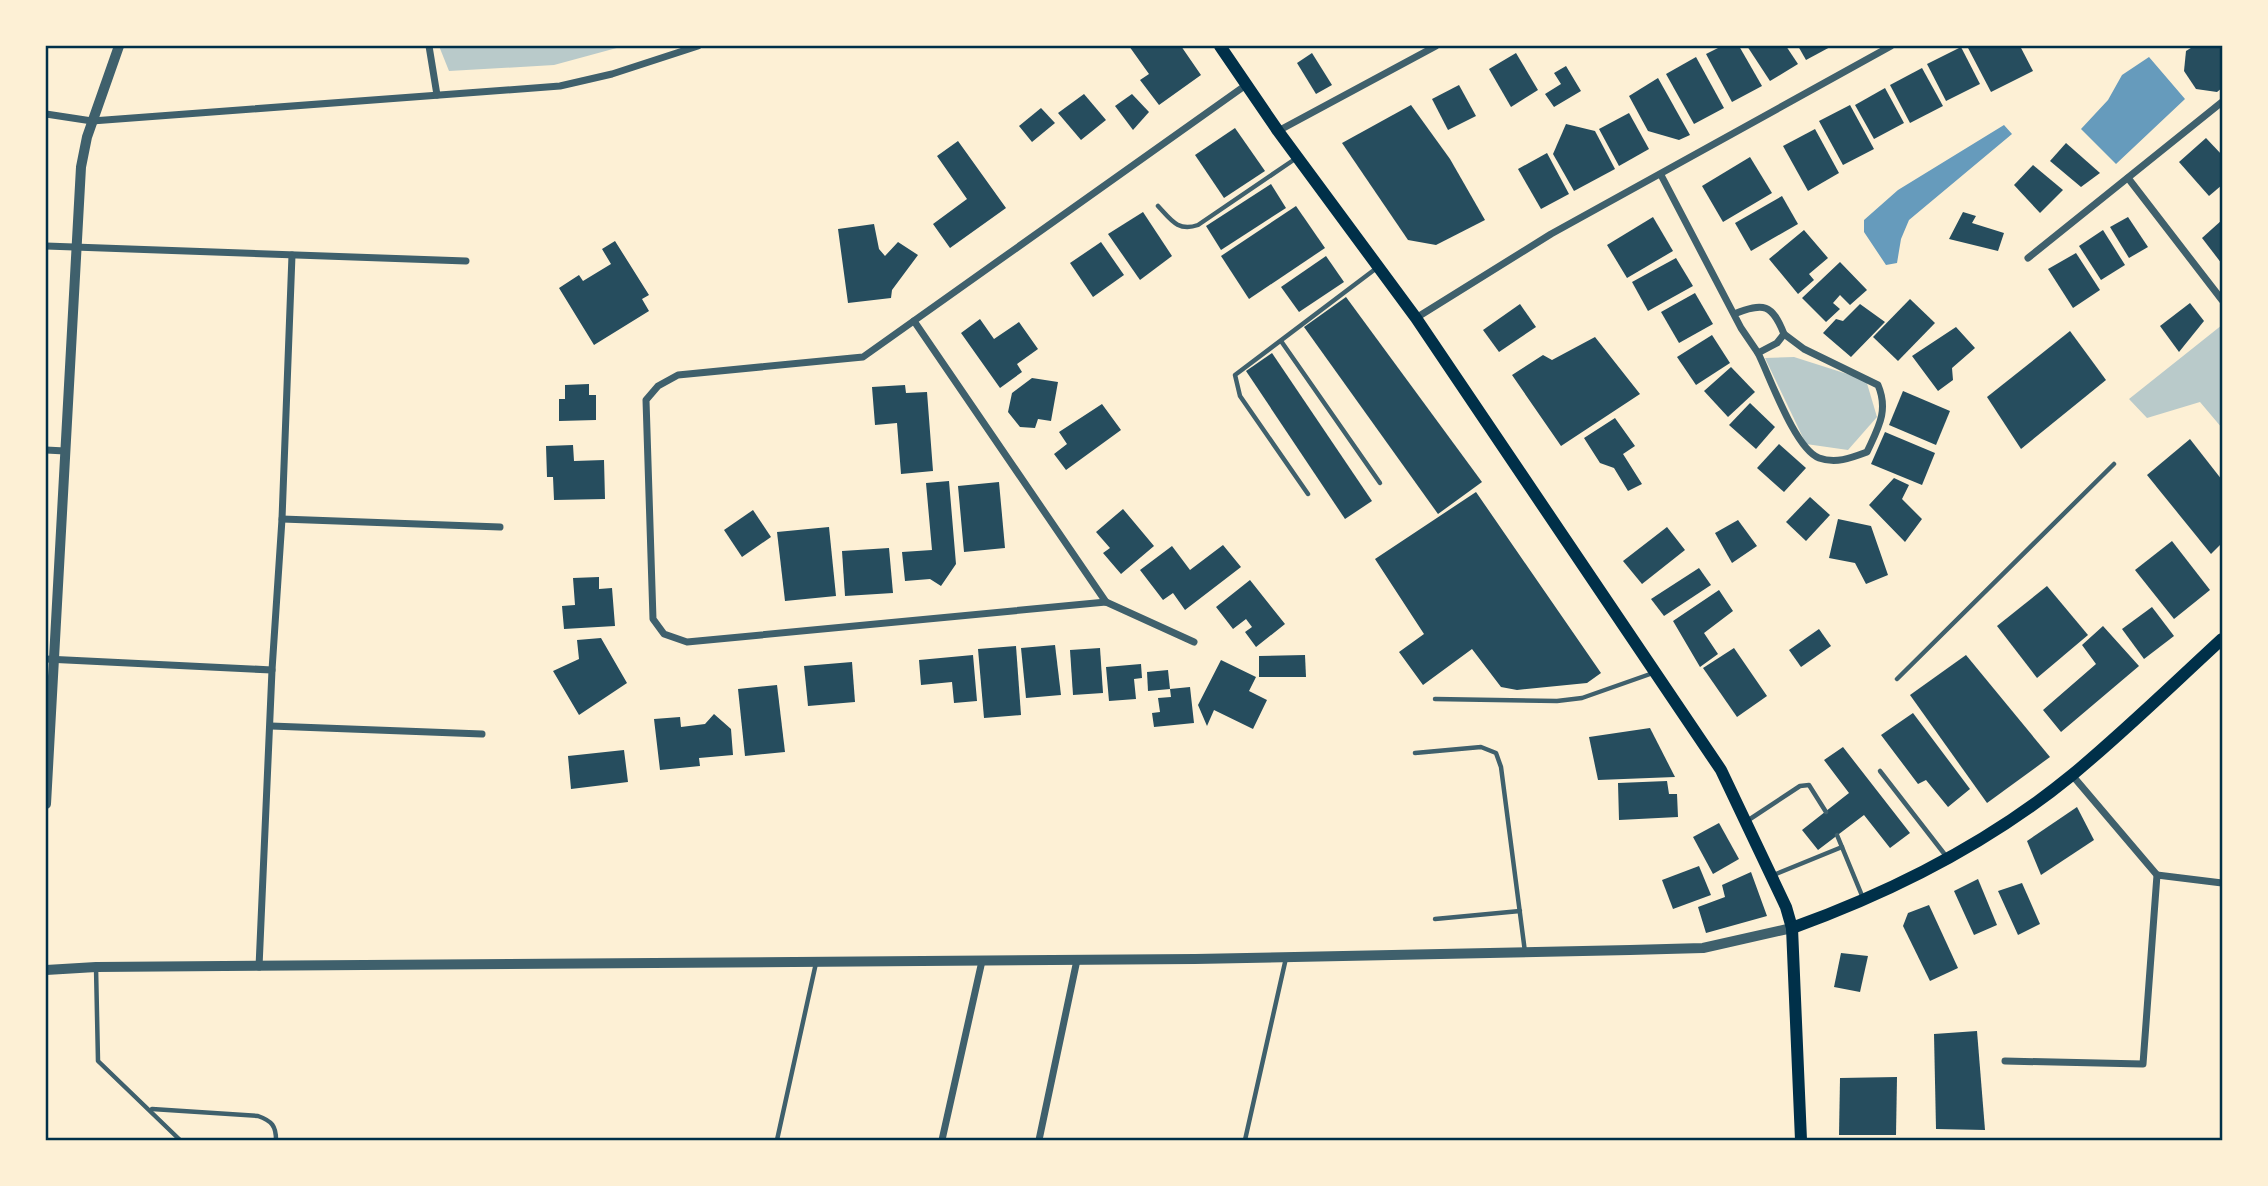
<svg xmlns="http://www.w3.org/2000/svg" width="2268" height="1186" font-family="'Alegreya Sans',sans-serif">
<rect width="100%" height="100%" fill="#fdf0d5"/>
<g fill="#b9caca">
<path d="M439,46H624L554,65L449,71Z"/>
<path d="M2222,325V428L2200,402L2147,418L2129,399Z"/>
<path d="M1794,357L1866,380L1877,417L1848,450L1806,444L1765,358Z"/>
</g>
<g fill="#669bbc">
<path d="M2149,57L2185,99L2116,164L2081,129L2108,100L2122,75Z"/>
<path d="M2004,125L2012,134L1909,220L1901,239L1897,263L1886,265L1864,232V220L1898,190Z"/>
</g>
<g fill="#264d5e">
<path d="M1129,46H1181L1201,75L1159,105L1140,80L1149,74Z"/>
<path d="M1722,46H1739L1762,86L1732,102L1706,54Z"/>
<path d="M1747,46H1786L1798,64L1770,81Z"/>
<path d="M1798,46H1832L1806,60Z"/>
<path d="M1967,46H2020L2033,71L1991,92Z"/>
<path d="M2194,46H2222V88L2217,92L2196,89L2184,71L2186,51Z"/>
<path d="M1961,47L1980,84L1946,101L1927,64Z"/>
<path d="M1312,53L1332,85L1316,94L1297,63Z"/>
<path d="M1516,53L1538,90L1511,107L1489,69Z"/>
<path d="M1696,57L1724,108L1694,124L1666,74Z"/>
<path d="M1566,66L1581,91L1554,107L1545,94L1561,84L1554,73Z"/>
<path d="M1922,68L1943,106L1910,123L1890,85Z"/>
<path d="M1658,78L1690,135L1679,140L1648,131L1629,96Z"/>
<path d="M1459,85L1476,116L1448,130L1432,99Z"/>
<path d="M1885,88L1904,123L1874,139L1855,105Z"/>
<path d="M1084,94L1106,120L1081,140L1058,113Z"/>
<path d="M1132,94L1149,112L1133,130L1115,106Z"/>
<path d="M1411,105L1450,159L1485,220L1436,245L1408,240L1342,143Z"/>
<path d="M1850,105L1874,149L1843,165L1819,121Z"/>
<path d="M1041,108L1055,123L1032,142L1019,126Z"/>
<path d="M1629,113L1649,149L1619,166L1599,129Z"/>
<path d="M1566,124L1595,131L1615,169L1574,191L1553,154Z"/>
<path d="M1235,128L1265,171L1224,198L1195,155Z"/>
<path d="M1815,129L1839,173L1808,191L1783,146Z"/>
<path d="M2206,138L2222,155V185L2209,196L2179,162Z"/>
<path d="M958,141L1006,208L950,248L933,224L967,199L937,156Z"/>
<path d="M2066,143L2100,173L2081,187L2050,161Z"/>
<path d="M1547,153L1569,194L1541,209L1518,169Z"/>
<path d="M1750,157L1772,193L1723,222L1702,186Z"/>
<path d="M2033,165L2063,190L2040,213L2014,185Z"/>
<path d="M1271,184L1286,208L1221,250L1206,226Z"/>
<path d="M1782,196L1798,224L1751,251L1735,223Z"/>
<path d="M1296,206L1325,248L1249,299L1221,256Z"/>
<path d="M1143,212L1172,256L1140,280L1108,234Z"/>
<path d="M1963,212L1976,216L1972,223L2004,233L1998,251L1949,239Z"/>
<path d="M1653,217L1673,251L1627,278L1607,245Z"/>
<path d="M2128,217L2148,247L2129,258L2110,227Z"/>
<path d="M2222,220V264L2202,238Z"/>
<path d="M874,224L879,249L885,256L898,242L918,255L892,290L891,298L848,303L838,229Z"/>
<path d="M1804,230L1828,258L1809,274L1814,280L1798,294L1769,259Z"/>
<path d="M2103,230L2125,265L2101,280L2079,246Z"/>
<path d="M615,241L649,295L642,299L649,311L594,345L559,288L579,275L583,281L611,264L602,249Z"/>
<path d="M1101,242L1124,275L1093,297L1070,263Z"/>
<path d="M2076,253L2100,290L2073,308L2048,269Z"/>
<path d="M1326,256L1344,282L1299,312L1281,287Z"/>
<path d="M1676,258L1693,286L1648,311L1632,282Z"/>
<path d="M1840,262L1867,290L1850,305L1840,295L1833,303L1840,309L1826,322L1802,298Z"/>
<path d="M1695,293L1713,324L1679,343L1661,312Z"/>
<path d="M1346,297L1482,482L1438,514L1304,327Z"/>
<path d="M1910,299L1935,323L1898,361L1873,337Z"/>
<path d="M2190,303L2204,321L2179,352L2160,326Z"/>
<path d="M1520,304L1536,327L1499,352L1483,330Z"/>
<path d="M1860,304L1885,322L1851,357L1823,333L1836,319L1843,321Z"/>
<path d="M980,319L994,339L1019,322L1038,349L1017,364L1022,372L1000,388L961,333Z"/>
<path d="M1956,327L1975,348L1952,368L1953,380L1938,391L1912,356Z"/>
<path d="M2070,331L2106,380L2021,449L1987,397Z"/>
<path d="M1712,335L1730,363L1696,385L1677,357Z"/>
<path d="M1595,337L1640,394L1561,446L1512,375L1543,355L1552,360Z"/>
<path d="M1272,353L1372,501L1345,519L1246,371Z"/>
<path d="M1731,367L1755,392L1728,417L1704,391Z"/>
<path d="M1032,378L1058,382L1051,421L1038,419L1035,428L1020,427L1008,412L1012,393Z"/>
<path d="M589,384V395H596V420L559,421V399H565V385Z"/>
<path d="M905,385L906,393L927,392L933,471L901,474L897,423L875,425L872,387Z"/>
<path d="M1903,391L1950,411L1936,445L1889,425Z"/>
<path d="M1750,403L1775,427L1756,449L1729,425Z"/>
<path d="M1102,404L1121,430L1066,470L1054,454L1067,444L1059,432Z"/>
<path d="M1615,418L1635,446L1623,454L1642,484L1628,491L1614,468L1600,463L1584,438Z"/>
<path d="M1885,432L1935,453L1922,485L1871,464Z"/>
<path d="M2190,439L2222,480V543L2211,554L2147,475Z"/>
<path d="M1779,444L1806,468L1784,492L1757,468Z"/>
<path d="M573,445L574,461L604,460L605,499L554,500L553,477H547L546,446Z"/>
<path d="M1894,478L1909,485L1902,499L1922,519L1905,542L1869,505Z"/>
<path d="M949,481L956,564L941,586L930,579L905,581L902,552L932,550L926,483Z"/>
<path d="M999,482L1005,548L964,552L958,486Z"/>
<path d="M1476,492L1601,673L1587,683L1517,690L1501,687L1472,649L1423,685L1399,652L1424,634L1375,559Z"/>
<path d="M1810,497L1830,515L1806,541L1786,522Z"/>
<path d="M1123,509L1154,546L1121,574L1103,553L1110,548L1096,532Z"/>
<path d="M753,510L771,537L742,557L724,530Z"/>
<path d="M1838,519L1871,526L1888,575L1866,584L1855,563L1829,558Z"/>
<path d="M1738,520L1757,546L1732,563L1715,533Z"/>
<path d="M829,527L836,596L785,601L777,532Z"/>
<path d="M1667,527L1685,550L1642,584L1623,561Z"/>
<path d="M2172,541L2210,590L2174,619L2135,570Z"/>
<path d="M1223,545L1241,567L1185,610L1173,593L1163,600L1140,570L1172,546L1190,570Z"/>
<path d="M889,548L893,593L845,596L842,551Z"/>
<path d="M1699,568L1711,585L1664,616L1651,599Z"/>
<path d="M599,577V589L612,588L615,626L564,629L562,606L575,605L573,578Z"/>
<path d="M1250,580L1285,624L1256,647L1245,632L1252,627L1246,619L1233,629L1216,607Z"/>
<path d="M2047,586L2088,635L2037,678L1997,626Z"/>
<path d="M1719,590L1733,611L1704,633L1718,654L1700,667L1673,621Z"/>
<path d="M2152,607L2174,636L2144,659L2122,629Z"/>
<path d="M2103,626L2139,666L2061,732L2043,710L2096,664L2082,645Z"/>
<path d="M1819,629L1831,646L1801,667L1789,650Z"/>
<path d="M601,638L627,683L579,715L553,671L579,659L577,640Z"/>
<path d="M1055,645L1061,695L1026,698L1021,648Z"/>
<path d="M1016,646L1021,715L984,718L978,649Z"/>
<path d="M1100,648L1103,693L1073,695L1070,650Z"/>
<path d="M1734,648L1767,696L1737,717L1703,668Z"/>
<path d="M973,655L977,701L954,703L952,682L921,685L919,660Z"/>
<path d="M1305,655L1306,677H1259V656Z"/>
<path d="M1966,655L2050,757L1987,803L1910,695Z"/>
<path d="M1221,660L1256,677L1249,691L1267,700L1253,729L1214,710L1207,726L1198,705Z"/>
<path d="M852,662L855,702L808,706L804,666Z"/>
<path d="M1141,664L1142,678L1134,679L1136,699L1109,701L1106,667Z"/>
<path d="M1168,670L1170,689L1148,691L1147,672Z"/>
<path d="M777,685L785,752L745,756L738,689Z"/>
<path d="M1190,687L1194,723L1154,727L1152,713L1160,712L1158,698L1171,697L1170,689Z"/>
<path d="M1913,713L1970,789L1948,807L1926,780L1918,784L1881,735Z"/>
<path d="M714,714L731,729L733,755L699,758L700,766L660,770L654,719L680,717L681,727L705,724Z"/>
<path d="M1650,728L1675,777L1598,780L1589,737Z"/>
<path d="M1843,747L1910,833L1890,848L1864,815L1818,850L1802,830L1849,793L1824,760Z"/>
<path d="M624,750L628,782L571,789L568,756Z"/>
<path d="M1667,781L1669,794H1677L1678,817L1619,820L1618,783Z"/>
<path d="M2077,807L2094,840L2041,875L2027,841Z"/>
<path d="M1719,823L1739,859L1713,874L1693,837Z"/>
<path d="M1699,866L1711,895L1673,909L1662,880Z"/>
<path d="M1751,872L1767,916L1706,933L1698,907L1725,897L1722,885Z"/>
<path d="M1978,879L1997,925L1974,935L1954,891Z"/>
<path d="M2022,883L2040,924L2018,935L1998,891Z"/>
<path d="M1929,905L1958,968L1930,981L1903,926L1908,913Z"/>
<path d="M1841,953L1868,956L1860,992L1834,987Z"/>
<path d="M1977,1031L1985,1130L1936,1129L1934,1034Z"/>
<path d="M1897,1077L1896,1135H1839L1840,1078Z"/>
</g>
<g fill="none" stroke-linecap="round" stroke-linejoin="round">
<g stroke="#3f606c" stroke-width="4.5">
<path d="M1158,206C1171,220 1178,232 1198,225L1295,159"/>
<path d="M1281,341L1380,483"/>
<path d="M1308,494L1240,396L1235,375L1378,267"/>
<path d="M1897,679L2114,464"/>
<path d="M1435,699L1557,701L1582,698L1653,673"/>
<path d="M1415,753L1481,747L1496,753L1501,767L1525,952"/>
<path d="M1880,771L1946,856"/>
<path d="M1747,821L1800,786L1809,785L1826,812"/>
<path d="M1837,835L1863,898"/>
<path d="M1771,876L1842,847"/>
<path d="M1435,919L1520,911"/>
<path d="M96,967L98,1061L180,1140"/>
<path d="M152,1109L258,1116C272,1121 276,1126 276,1140"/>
<path d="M777,1140L816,963"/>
<path d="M1245,1140L1286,958"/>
</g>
<g stroke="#3f606c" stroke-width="7">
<path d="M429,46L437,95"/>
<path d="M46,114L92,121L560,86L612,74L698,46"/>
<path d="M1278,131L1436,46"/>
<path d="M1661,175L1741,328L1758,353L1777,343L1784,334C1772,304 1764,302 1734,314"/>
<path d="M2128,178L2222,300"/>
<path d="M46,246L466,261"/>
<path d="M2028,258L2222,102"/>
<path d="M1416,318L1551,234L1891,46"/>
<path d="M914,321L1106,602"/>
<path d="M1758,353C1770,377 1795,449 1819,458C1836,464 1851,458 1867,452C1878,428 1889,411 1878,385L1804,349L1784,334"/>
<path d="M46,450L65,451"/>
<path d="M282,519L500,527"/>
<path d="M1194,642L1106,602L687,642L664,634L653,619L646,400L658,386L678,375L863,357L1246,85"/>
<path d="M46,659L272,670"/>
<path d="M271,726L482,734"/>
<path d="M2157,875L2222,883"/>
<path d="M259,967L272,670L282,519L292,255"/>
<path d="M2005,1061L2143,1064L2157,875L2072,775"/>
<path d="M942,1140L982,961"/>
<path d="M1039,1140L1077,960"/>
</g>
<g stroke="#3f606c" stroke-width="10">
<path d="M46,804L81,167L87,137L119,46"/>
<path d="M46,970L96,967L1195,959L1630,950L1703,948L1792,928"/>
</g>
<g stroke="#003049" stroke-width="12">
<path d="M1220,46L1278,131L1416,318L1721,770L1786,907L1792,928L1801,1140"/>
<path d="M1792,928C1892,892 1989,843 2072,775C2124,732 2173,684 2222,639"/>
</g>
</g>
<rect width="2268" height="1186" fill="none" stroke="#fdf0d5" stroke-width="94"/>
<rect x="47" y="47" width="2174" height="1092" fill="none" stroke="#003049" stroke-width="2.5"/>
</svg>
